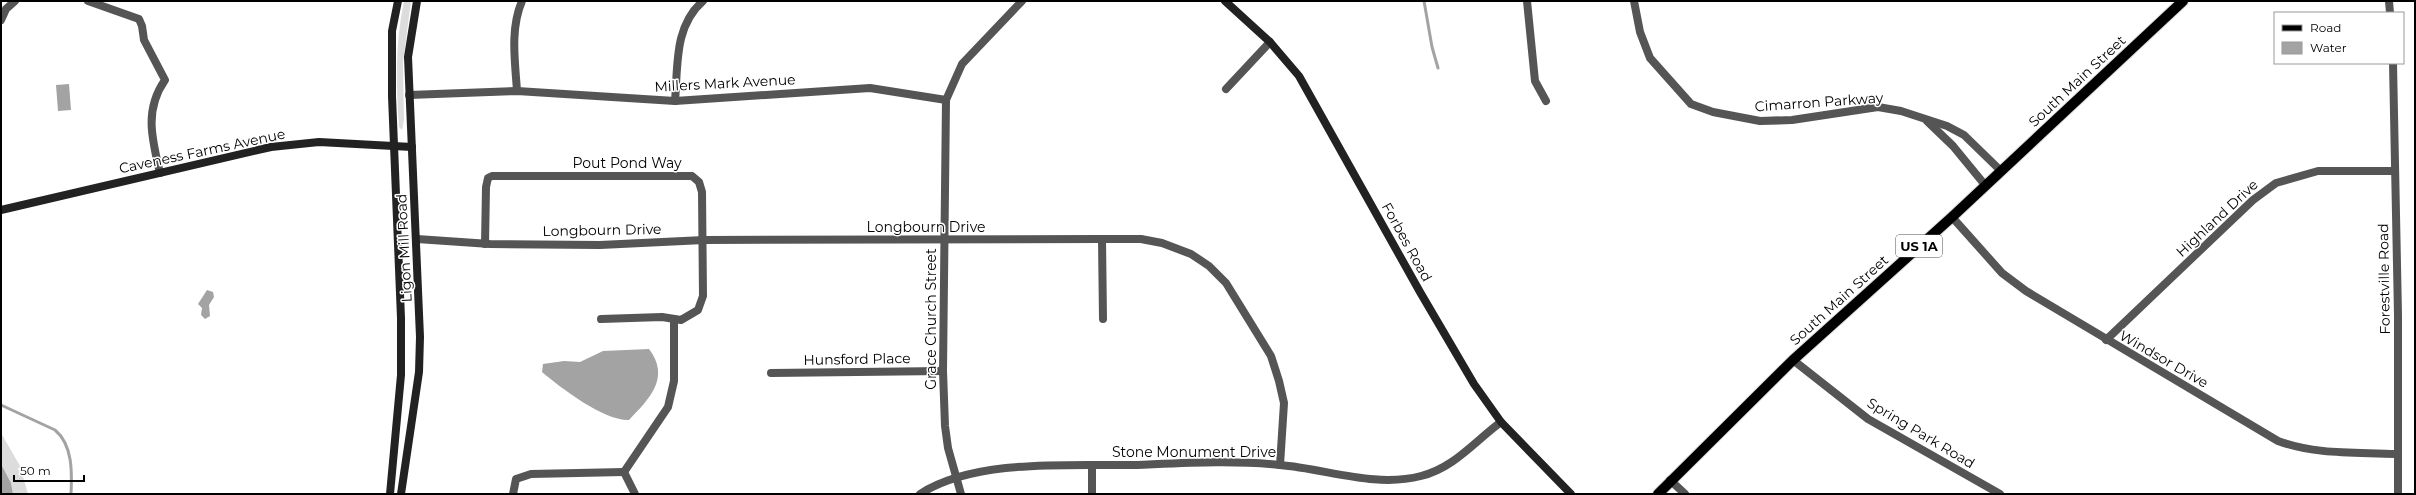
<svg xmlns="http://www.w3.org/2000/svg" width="2416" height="495" font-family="Montserrat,sans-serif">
<rect width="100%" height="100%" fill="#fff"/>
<g fill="#dcdcdc">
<path d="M404,1H411L403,63L404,120L402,130L399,127C396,85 395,43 404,1Z"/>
<path d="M1,433L20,466L28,494H13L11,483L1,464Z"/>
</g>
<g fill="#a3a3a3">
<path d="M69,84L71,110L58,111L56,85Z"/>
<path d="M207,290L213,292L214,297L209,305L210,316L205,319L201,315L202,308L198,304Z"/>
<path d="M649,349C671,378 649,399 629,420C604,421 561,388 542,372L543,364L564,361L580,362L603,351Z"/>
<path d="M1,464L11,483L13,494H1Z"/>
</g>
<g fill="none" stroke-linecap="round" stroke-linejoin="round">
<g stroke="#a3a3a3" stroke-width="3">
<path d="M1424,1L1432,47L1438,68"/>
<path d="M1,405L55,430C73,445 72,473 71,494"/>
</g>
<defs>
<path id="primary" d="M1658,494L1793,360L1952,217L2183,1"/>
</defs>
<use href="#primary" stroke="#dbdbdb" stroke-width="12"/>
<g stroke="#555" stroke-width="8">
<path d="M88,1L139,19L142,26L144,40L165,80C144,110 152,139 160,173"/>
<path d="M1527,1L1535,81L1546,101"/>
<path d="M1634,1L1640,32L1650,58L1691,104L1713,112L1760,121L1792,120L1878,107L1901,111L1947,126L1964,135L2001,171"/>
<path d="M2389,1L2390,13"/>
<path d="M1,20L6,9L15,1"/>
<path d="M2393,63L2398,315V494"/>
<path d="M1226,89L1270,42"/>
<path d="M517,91C515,61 510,29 522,1"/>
<path d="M409,95L517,91L675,101L870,88L946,100"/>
<path d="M675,101C678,66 674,26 703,1"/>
<path d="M1927,121L1953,146L1985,185"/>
<path d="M1952,217L2002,273L2026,291L2278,441C2316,455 2356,452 2396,454"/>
<path d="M417,239L490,244L600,245L704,240L1102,239H1141L1162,243L1191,254L1209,266L1226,283L1271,356L1279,381L1284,403L1280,465"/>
<path d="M1102,239L1103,319"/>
<path d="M485,244L486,187L488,178L492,176H692L699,182L702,192L703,296L698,310L681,320L662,317L601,319"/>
<path d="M2106,340L2253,200L2276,183L2318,171H2395"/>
<path d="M1793,360L1868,419L2000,494"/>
<path d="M771,373L943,371"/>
<path d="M1092,465V494"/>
<path d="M624,472L668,407L674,381V319"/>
<path d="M624,472L635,494"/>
<path d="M1670,480L1685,494"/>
<path d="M513,494L516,479L531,474L624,472"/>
<path d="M920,494C976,458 1072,466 1137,465C1185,463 1233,460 1280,465C1327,469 1375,488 1421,476C1454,468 1475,441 1501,422"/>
<path d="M961,494L948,448L945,426L943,371L946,100L962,64L1022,1"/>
</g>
<g stroke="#222" stroke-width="8">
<path d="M1225,1L1270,42L1299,76L1420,292L1474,384L1501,422L1571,494"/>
<path d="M1,210L271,147L319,142L412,147"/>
<path d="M390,494L401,375V318L392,96V31L398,1"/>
<path d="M401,494L419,372L420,337L408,57L417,1"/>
</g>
<use href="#primary" stroke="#000" stroke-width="10"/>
</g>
<g text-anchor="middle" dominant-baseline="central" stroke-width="3" stroke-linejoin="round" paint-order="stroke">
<rect fill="#fff" stroke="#4c4c4c" stroke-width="1" x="1896" y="235" width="46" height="22" rx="3"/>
<g font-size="13" font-weight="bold" fill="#000">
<text x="1919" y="246">US 1A</text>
</g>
<g font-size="14" fill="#000" stroke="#fff">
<text transform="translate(2077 81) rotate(-43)">South Main Street</text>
<text transform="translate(725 83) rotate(-3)">Millers Mark Avenue</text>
<text transform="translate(1819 102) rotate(-4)">Cimarron Parkway</text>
<text transform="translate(202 151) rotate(-12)">Caveness Farms Avenue</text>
<text x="627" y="163">Pout Pond Way</text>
<text transform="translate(2217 218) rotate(-43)">Highland Drive</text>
<text x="926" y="227">Longbourn Drive</text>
<text transform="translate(602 230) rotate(-1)">Longbourn Drive</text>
<text transform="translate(1407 242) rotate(61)">Forbes Road</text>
<text transform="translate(404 248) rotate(-93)">Ligon Mill Road</text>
<text transform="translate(2384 279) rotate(-91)">Forestville Road</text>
<text transform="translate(1839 300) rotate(-42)">South Main Street</text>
<text transform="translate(931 319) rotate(-90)">Grace Church Street</text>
<text transform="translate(857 359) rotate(-1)">Hunsford Place</text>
<text transform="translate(2164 359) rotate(30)">Windsor Drive</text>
<text transform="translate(1921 433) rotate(31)">Spring Park Road</text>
<text x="1194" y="452">Stone Monument Drive</text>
</g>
</g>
<rect width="2416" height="495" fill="none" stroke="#000000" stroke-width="4"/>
<rect x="2274" y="12" width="130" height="52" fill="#ffffff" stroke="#999999"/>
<rect x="2282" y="25" width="20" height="6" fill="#000000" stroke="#999999"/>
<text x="2310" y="32" font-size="12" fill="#000000">Road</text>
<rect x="2282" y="42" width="20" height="12" fill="#a3a3a3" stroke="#999999"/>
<text x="2310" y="52" font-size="12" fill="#000000">Water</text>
<path d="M14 475v6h70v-6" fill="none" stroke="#000000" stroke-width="2"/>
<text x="20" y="475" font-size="12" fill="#000000" stroke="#ffffff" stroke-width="3" paint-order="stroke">50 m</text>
</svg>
